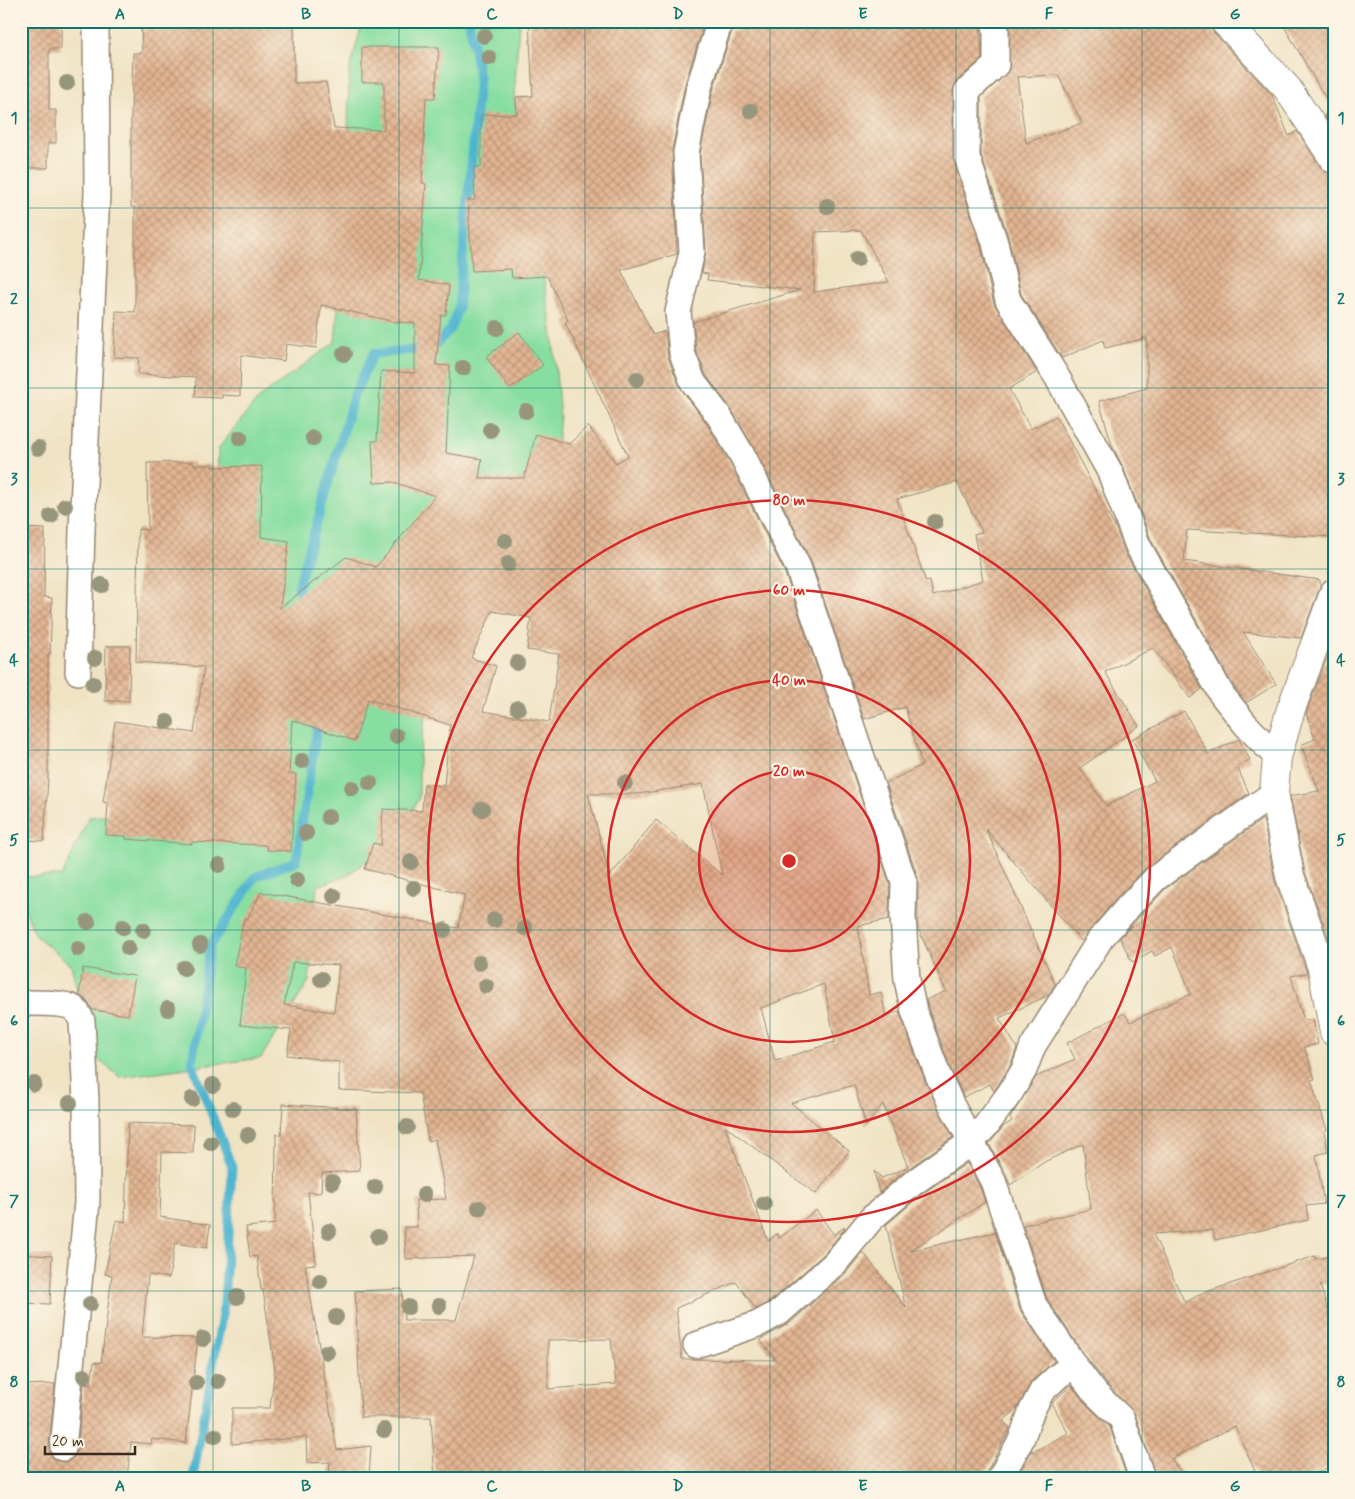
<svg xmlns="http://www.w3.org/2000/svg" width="1355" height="1499" font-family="Mynerve,sans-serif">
<defs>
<pattern id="building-cross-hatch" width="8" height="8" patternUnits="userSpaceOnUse" patternTransform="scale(1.25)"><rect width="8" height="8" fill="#e3b693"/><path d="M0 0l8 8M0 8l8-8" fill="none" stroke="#b99477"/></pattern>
</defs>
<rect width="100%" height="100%" fill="#fcf5e5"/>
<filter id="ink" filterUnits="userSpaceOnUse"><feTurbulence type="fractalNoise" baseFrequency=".02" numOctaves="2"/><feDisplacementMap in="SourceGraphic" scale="10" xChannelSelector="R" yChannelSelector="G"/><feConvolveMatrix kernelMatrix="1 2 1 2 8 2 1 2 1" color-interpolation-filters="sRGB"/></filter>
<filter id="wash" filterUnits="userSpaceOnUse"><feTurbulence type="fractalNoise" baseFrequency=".0096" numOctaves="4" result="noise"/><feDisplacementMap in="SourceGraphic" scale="20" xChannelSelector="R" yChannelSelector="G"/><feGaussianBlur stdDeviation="1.12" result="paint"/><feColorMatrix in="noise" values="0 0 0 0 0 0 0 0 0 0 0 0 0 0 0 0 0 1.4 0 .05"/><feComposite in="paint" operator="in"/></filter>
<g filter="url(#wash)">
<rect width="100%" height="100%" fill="#f0e3c4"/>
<path fill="#87dea1" stroke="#618460" d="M363,21H519L514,99L552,329L560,417L551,500L450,565L419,756V798L398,838L346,876L317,886L309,981L261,1058L120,1077L93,1056L71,965L35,935L22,900L21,877L62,876L89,817L195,807L215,647L218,449L258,399L335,342L347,210L349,71Z"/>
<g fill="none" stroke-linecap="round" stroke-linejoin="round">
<g stroke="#50b5cf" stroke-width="9">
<path d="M305,603L298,587L354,395L373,354L432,348L450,330L458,309L479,78L469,21"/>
<path d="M193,1478L224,1304L232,1167L192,1063L210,946L255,877L296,861L319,718"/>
</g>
</g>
<g id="blocks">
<g fill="url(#building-cross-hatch)" fill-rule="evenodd">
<path d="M21,21H61V49H49V110H56V143H48V168H21Z"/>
<path d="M141,21H294V83L326,82L334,128L384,130V82H362V47H439L435,98H426L422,183L426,184L419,280L449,285L446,315H441L436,365L450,366L446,453L482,459L479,478H524L536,434L569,444L588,426L616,463L628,456L565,322L568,320L547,276L512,278L511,269L472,271L468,200H475L474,167H481V115L517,114L516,97L533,96L529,21H671L703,26L685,84L672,150L677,254L621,270L653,335L665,331L668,358L680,387L707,424L729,462L785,573L890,884L889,919L858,926L869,995L881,992L886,1017L899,1011L925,1081L953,1137L905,1171L879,1193L874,1171L882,1178L908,1167L883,1104L866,1126L854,1085L791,1103L849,1151L816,1194L725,1126L768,1241L777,1234L779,1238L816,1210L834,1235L844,1227L845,1228L825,1253L772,1300L756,1309L736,1282L676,1308L682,1359L776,1360L760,1340L790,1323L845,1274L863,1252L906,1308L886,1225L922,1194L967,1163L980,1187L985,1202L910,1251L995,1232L1020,1310L1054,1361L1032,1381L1017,1409L1003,1421L1010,1428L987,1471L986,1478H435L431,1417H361L355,1291L402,1289L404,1320H456L474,1256L406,1259L404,1227H417L416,1200L446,1199L435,1139L428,1141L420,1093L339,1090V1062L287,1055L291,1030L240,1025L246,968L234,966L244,918L247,919L261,892L458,928L465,895L365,869L373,843L381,845L383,809L422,811L424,784L444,786L450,725L368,699L355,741L292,720L289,774H296L291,851L267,850V846L263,845L192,842V844L126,839V836L106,835L108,803L103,802L115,721L194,733L204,667L136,662L138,529L148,530L147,463L193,462V465H212V467L262,466L261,537L289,541L280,608L346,557L376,567L435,496L393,482L374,483L372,441H377L381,371L415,373V323L396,322L321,305L316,348L286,344L284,361L241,355L240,396L222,395V398L195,397L196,377L138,374L139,358L114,357L116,311L135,312V207H131V113L133,53H142ZM492,611L531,618L527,650L559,654L549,722L483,711L496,666L471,658ZM703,784L722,875L656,820L610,876L588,794H638ZM293,962L339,965L334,1012L284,1005ZM824,984L835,1042L775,1061L761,1008ZM611,1339L616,1384L548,1389V1340Z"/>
<path d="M746,21H980L982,59L957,81L953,91V157L981,247L994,304L1037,372L1009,389L1031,429L1056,416L1116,529L1125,553L1202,689L1190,698L1153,648L1105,672L1139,726L1080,768L1106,806L1155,781L1132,739L1184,711L1208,754L1239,739L1250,760L1237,767L1249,793L1146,868L1118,896L1081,941L986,829L1055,984L1047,996L999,1018L1017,1048L1011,1064L994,1091L990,1084L964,1097L951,1070L928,1007L926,1000L946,991L918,928V878L886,783L922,765L905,707L864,719L811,561L754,448L731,409L706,375L696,350L693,322L800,290L707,280L708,274L702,273L706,251L700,154L713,91L732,30L748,32ZM861,230L889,282L814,292L815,232ZM957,482L982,532L974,534L983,580L933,596L930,581L926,582L897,499Z"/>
<path d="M1009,21H1209L1213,32L1272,95L1289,136L1297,131L1321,168L1327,173L1334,174V537L1187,530L1184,561L1320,580V587L1301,638L1243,632L1276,684L1246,703L1234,687L1151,540L1123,467L1112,445L1099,401L1147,388V338L1105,348L1103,340L1062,358L1021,294L1009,239L981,155V97L1009,70L1010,30ZM1058,75L1082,123L1026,143L1017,77Z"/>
<path d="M1281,21H1334V130L1324,116L1333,111Z"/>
<path d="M519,332L543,365L510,389L486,357Z"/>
<path d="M21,528L45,529L44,597L52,598L50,654H48V778L44,841L21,840Z"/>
<path d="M1334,639V954L1305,872L1290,796L1319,791L1301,745L1315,739L1306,713Z"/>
<path d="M106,646H130L129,701H105Z"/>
<path d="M1263,819L1275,881L1307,973L1291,976L1304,1021L1313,1019L1318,1044L1304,1047L1315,1079L1311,1080L1327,1130L1324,1131L1328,1152L1316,1155L1324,1204L1306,1206L1308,1220L1215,1240L1213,1230L1153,1234L1185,1303L1200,1294L1315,1256V1259L1327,1257L1331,1283L1320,1285L1334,1330V1465L1304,1478H1258L1235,1426L1171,1459L1185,1478H1156L1135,1414L1107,1384L1086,1357L1047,1299L1023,1225L1091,1209L1083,1144L1046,1161L1010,1185L1006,1174L989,1144L1003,1127L1012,1121L1010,1118L1036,1077L1075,1059L1067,1043L1124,1013L1130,1022L1191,994L1172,947L1155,956L1152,951L1132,962L1120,938L1165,889Z"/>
<path d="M83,968L135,976L128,1015L93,1010L86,1000L79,995Z"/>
<path d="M283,1104L356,1109L360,1171L322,1173L321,1193L308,1192L316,1264L305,1265L337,1450L371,1446L369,1478H329L330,1462L307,1463L306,1437L232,1444V1408H270L275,1369L263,1290H261L257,1256L250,1257L246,1227L275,1224L276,1134L281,1135Z"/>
<path d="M128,1123L194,1125L193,1153L162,1152L160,1217L210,1225L207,1248L175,1243L169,1278L148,1275L142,1337L198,1338L186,1443L152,1439L151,1444L131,1442L127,1478H21V1385L55,1384L49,1447L50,1453L54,1459L62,1462L69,1461L74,1457L77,1450L84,1384H91L94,1362L101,1363L112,1275L105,1274L116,1220L125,1222Z"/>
<path d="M21,1254L52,1256L50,1304L21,1303Z"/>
<path d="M1071,1385L1086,1404L1110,1427L1127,1478H1017L1032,1450L1033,1452L1068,1433L1052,1403Z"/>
</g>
</g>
</g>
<g filter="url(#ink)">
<use href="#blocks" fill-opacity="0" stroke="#968671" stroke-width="1"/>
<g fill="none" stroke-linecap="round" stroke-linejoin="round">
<defs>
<g id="street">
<path d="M720,21L699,87L686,153L692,252L678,312L682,353L693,382L719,416L742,455L798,567L904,882L903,917L907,980L914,1011L938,1075L952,1106L993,1181L1034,1305L1074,1365L1096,1394L1122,1419L1142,1478"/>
<path d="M994,21L996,30V65L967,91V157L995,243L1008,300L1057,377L1110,472L1138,546L1222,695L1246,725L1277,757"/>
<path d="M78,672L82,530L97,192L96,21"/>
<path d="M21,1003C33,1003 64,1002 73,1008C78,1011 79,1016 82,1021L86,1101L87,1202L63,1448"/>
<path d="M696,1345L758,1324L780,1312L835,1263L872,1218L913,1183L971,1142L985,1127L1010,1093L1024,1070L1033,1046L1101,938L1129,906L1156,878L1274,793"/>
<path d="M1000,1478L1021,1440L1032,1410L1042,1391L1058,1376L1074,1365"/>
</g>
<g id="secondary">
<path d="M1224,21L1287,88L1334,159"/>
<path d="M1334,593L1291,709L1277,757L1274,793L1290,876L1322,968L1334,1032"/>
</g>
</defs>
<use href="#street" stroke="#968671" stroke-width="28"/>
<use href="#secondary" stroke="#968671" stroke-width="30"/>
<use href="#street" stroke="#fff" stroke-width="25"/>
<use href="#secondary" stroke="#fff" stroke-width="28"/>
</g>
<g fill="#97967b">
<circle cx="484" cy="36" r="8"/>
<circle cx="489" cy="58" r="8"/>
<circle cx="67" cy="83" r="8"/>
<circle cx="751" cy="111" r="8"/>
<circle cx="827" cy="206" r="8"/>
<circle cx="857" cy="259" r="8"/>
<circle cx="497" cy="328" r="8"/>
<circle cx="344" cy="354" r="8"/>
<circle cx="463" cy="368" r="8"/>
<circle cx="637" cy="379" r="8"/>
<circle cx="526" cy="411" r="8"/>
<circle cx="490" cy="430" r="8"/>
<circle cx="240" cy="438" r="8"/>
<circle cx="313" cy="438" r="8"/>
<circle cx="38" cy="448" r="8"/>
<circle cx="65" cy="506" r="8"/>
<circle cx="51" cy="516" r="8"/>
<circle cx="935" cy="522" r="8"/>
<circle cx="505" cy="541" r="8"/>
<circle cx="508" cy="564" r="8"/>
<circle cx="102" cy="585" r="8"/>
<circle cx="95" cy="658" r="8"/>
<circle cx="517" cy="663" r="8"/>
<circle cx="93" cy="684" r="8"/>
<circle cx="518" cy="708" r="8"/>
<circle cx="167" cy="722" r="8"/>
<circle cx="396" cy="736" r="8"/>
<circle cx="302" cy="761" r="8"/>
<circle cx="370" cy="783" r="8"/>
<circle cx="625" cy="783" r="8"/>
<circle cx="352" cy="788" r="8"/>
<circle cx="482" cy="809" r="8"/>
<circle cx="328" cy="817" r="8"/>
<circle cx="306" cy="833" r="8"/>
<circle cx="411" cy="862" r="8"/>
<circle cx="219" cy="865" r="8"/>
<circle cx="297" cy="880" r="8"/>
<circle cx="414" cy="888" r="8"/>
<circle cx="334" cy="896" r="8"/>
<circle cx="494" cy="920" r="8"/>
<circle cx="88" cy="922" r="8"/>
<circle cx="123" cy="927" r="8"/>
<circle cx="525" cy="928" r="8"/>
<circle cx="143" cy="930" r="8"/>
<circle cx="444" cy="930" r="8"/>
<circle cx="200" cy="945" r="8"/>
<circle cx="128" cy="948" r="8"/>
<circle cx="78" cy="949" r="8"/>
<circle cx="479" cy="963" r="8"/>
<circle cx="184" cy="968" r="8"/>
<circle cx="321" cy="979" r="8"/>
<circle cx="486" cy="986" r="8"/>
<circle cx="168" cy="1009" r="8"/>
<circle cx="34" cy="1084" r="8"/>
<circle cx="213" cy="1085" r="8"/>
<circle cx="192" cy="1099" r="8"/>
<circle cx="70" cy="1103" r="8"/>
<circle cx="233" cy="1109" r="8"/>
<circle cx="407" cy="1127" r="8"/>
<circle cx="248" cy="1135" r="8"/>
<circle cx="211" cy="1143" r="8"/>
<circle cx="332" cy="1182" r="8"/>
<circle cx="375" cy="1187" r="8"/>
<circle cx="424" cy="1195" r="8"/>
<circle cx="764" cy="1204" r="8"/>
<circle cx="479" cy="1208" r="8"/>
<circle cx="329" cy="1231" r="8"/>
<circle cx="378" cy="1237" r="8"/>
<circle cx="320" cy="1281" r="8"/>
<circle cx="237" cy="1297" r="8"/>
<circle cx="90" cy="1304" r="8"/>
<circle cx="439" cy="1306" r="8"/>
<circle cx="408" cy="1307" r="8"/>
<circle cx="336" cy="1317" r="8"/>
<circle cx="203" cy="1339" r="8"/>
<circle cx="327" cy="1352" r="8"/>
<circle cx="84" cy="1376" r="8"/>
<circle cx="218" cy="1381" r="8"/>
<circle cx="196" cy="1383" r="8"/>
<circle cx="384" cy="1430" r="8"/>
<circle cx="215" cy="1436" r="8"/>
</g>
</g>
<path fill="none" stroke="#0f766e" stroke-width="1" stroke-opacity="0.55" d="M213,21V1478M399,21V1478M585,21V1478M770,21V1478M956,21V1478M1142,21V1478M21,208H1334M21,388H1334M21,569H1334M21,750H1334M21,930H1334M21,1110H1334M21,1291H1334"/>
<circle cx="789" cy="861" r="90" fill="#d62828" fill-opacity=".12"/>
<g fill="none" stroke="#d62828" stroke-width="2.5">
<circle cx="789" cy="861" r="90"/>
<circle cx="789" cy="861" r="181"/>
<circle cx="789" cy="861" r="271"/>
<circle cx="789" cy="861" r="361"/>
</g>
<circle cx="789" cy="861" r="8" fill="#d62828" stroke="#fcf5e5" stroke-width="2.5"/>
<g font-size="15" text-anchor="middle" font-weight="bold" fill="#d62828" stroke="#fcf5e5" stroke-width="4.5" stroke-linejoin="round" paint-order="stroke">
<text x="789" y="505">80 m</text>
<text x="789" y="595">60 m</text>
<text x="789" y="685">40 m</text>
<text x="789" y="776">20 m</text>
</g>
<rect width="1355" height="1499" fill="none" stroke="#fcf5e5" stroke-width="55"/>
<path d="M45 1446v8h90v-8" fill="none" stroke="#3b2a1e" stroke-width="2.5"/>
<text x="52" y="1446" font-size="15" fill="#3b2a1e" stroke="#fcf5e5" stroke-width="4" paint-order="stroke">20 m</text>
<rect x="28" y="28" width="1300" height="1444" fill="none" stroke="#0f766e" stroke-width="2"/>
<g font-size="16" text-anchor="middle" font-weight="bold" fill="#0f766e">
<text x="120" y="19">A</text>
<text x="306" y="19">B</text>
<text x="492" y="19">C</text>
<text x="678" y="19">D</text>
<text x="863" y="19">E</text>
<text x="1049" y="19">F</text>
<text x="1235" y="19">G</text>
<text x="14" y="123">1</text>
<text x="1341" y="123">1</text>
<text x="14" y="304">2</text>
<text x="1341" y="304">2</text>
<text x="14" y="484">3</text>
<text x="1341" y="484">3</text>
<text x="14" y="665">4</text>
<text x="1341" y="665">4</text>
<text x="14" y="845">5</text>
<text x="1341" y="845">5</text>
<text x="14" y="1026">6</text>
<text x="1341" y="1026">6</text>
<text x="14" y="1206">7</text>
<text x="1341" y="1206">7</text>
<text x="14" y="1387">8</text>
<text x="1341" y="1387">8</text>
<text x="120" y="1491">A</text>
<text x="306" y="1491">B</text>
<text x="492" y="1491">C</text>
<text x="678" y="1491">D</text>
<text x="863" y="1491">E</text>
<text x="1049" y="1491">F</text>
<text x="1235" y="1491">G</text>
</g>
</svg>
